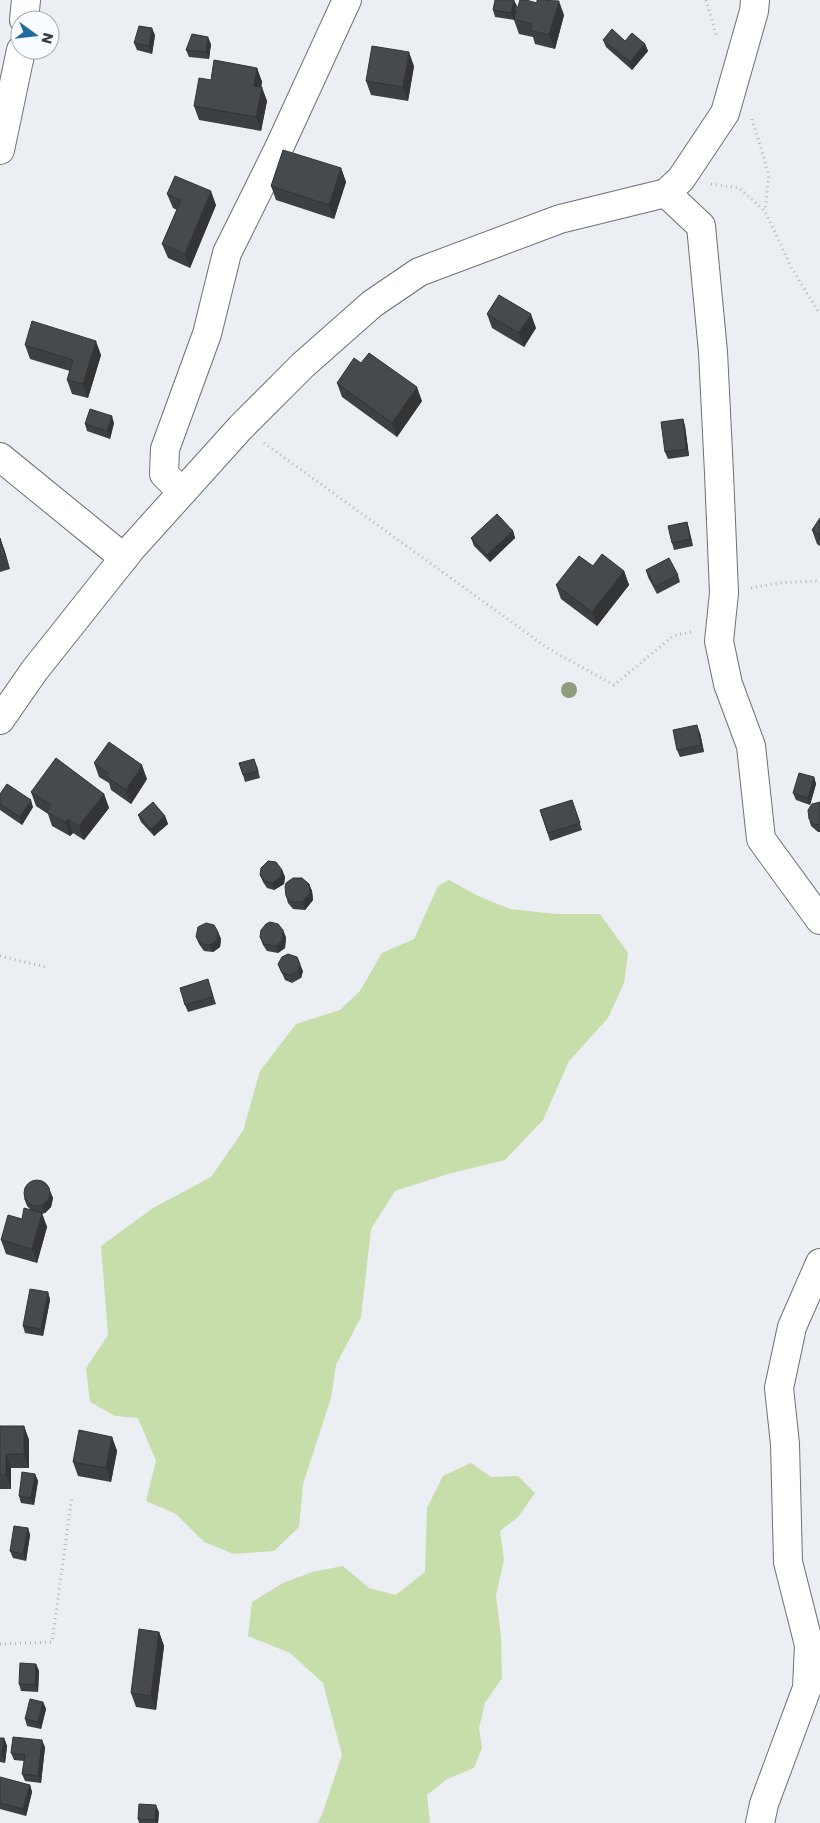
<svg xmlns="http://www.w3.org/2000/svg" width="820" height="1823" font-family="Poppins,sans-serif">
<rect width="100%" height="100%" fill="#ebeef2"/>
<g fill="#c7ddaa">
<path d="M449,880L478,896L510,909L556,914H600L628,953L624,983L608,1018L569,1061L543,1120L505,1160L448,1174L395,1191L371,1229L361,1317L336,1365L331,1398L303,1484L299,1527L274,1551L234,1554L204,1542L176,1514L146,1501L156,1461L138,1418L115,1416L90,1402L86,1368L108,1335L101,1246L153,1208L211,1177L243,1131L260,1071L296,1024L340,1010L360,991L382,953L414,939L438,886Z"/>
<path d="M471,1463L491,1477L518,1476L535,1493L518,1517L500,1531L504,1560L496,1595L501,1637L502,1678L485,1703L479,1728L482,1748L474,1768L447,1779L427,1795L430,1823H318L323,1812L342,1755L323,1683L290,1653L248,1636L252,1602L283,1583L312,1572L343,1566L369,1588L396,1595L425,1572L427,1508L443,1476Z"/>
</g>
<g fill="none" stroke-linecap="round" stroke-linejoin="round">
<defs>
<g id="minor">
<path d="M24,20L26,0"/>
<path d="M0,150L21,50"/>
<path d="M666,193L701,226L713,352L719,473L724,593L719,641L728,684L751,746L761,839L820,920"/>
<path d="M0,457L124,558"/>
<path d="M182,492L164,474L165,449L207,334L227,253L278,150L347,0"/>
<path d="M0,720L34,671L131,549L241,427L303,365L372,304L419,272L560,219L666,193L681,179L725,113L754,11L755,0"/>
<path d="M760,1823L764,1804L807,1688L809,1645L788,1562L785,1444L779,1388L792,1327L820,1263"/>
</g>
</defs>
<use href="#minor" stroke="#6d7073" stroke-width="30"/>
<g stroke="#b3b5b8" stroke-width="3" stroke-dasharray="1 4" stroke-linecap="butt">
<path d="M706,0L717,38"/>
<path d="M752,119L769,175L765,211"/>
<path d="M711,184L739,188L765,211L791,267L820,314"/>
<path d="M264,443L549,649L614,685L673,636L694,631"/>
<path d="M751,588L778,583L815,581L820,582"/>
<path d="M0,956L46,967"/>
<path d="M0,1644L52,1642L72,1496"/>
</g>
<use href="#minor" stroke="#fff" stroke-width="28"/>
</g>
<circle fill="#8f9c7e" cx="569" cy="690" r="8"/>
<g fill="#3d4042">
<path d="M517,6L515,17L564,15L555,49L535,44L533,37L519,34L514,20L495,17L493,10Z"/>
<path d="M155,35L152,54L137,50L134,43Z"/>
<path d="M603,40L625,41L645,44L648,51L632,70L606,47Z"/>
<path d="M211,44L209,59L189,57L186,50Z"/>
<path d="M414,66L408,101L371,95L366,81Z"/>
<path d="M257,68L262,82L261,87L267,101L261,131L199,120L194,106L211,80Z"/>
<path d="M341,168L346,182L334,219L276,200L271,186Z"/>
<path d="M167,194L216,205L190,268L168,258L162,244L177,210L173,208Z"/>
<path d="M487,314L536,328L524,347L492,328Z"/>
<path d="M25,345L101,355L88,398L72,394L67,380L70,371L30,359Z"/>
<path d="M361,363L422,401L397,437L342,397L337,383Z"/>
<path d="M683,419L685,426L689,456L668,459L665,452Z"/>
<path d="M114,423L110,439L87,431L85,424Z"/>
<path d="M820,518V546L817,544L812,530Z"/>
<path d="M687,522L689,529L693,546L674,550L672,543Z"/>
<path d="M513,531L515,538L490,562L474,546L471,538Z"/>
<path d="M0,538L5,552L10,569L0,572Z"/>
<path d="M593,566L624,571L629,585L597,626L561,599L556,585Z"/>
<path d="M646,570L678,575L680,582L657,594L648,577Z"/>
<path d="M700,733L704,752L680,757L677,750Z"/>
<path d="M94,763L147,779L131,804L111,790L109,783L99,777Z"/>
<path d="M257,766L260,778L245,782L243,775Z"/>
<path d="M814,777L816,784L810,805L796,800L793,793Z"/>
<path d="M31,792L104,794L109,808L84,840L73,833L70,836L52,826L48,814L36,806Z"/>
<path d="M0,794L33,807L22,825L0,810Z"/>
<path d="M572,800L582,830L550,841L540,810Z"/>
<path d="M820,802V832H818L811,826L809,819Z"/>
<path d="M138,815L165,816L168,824L154,836L141,822Z"/>
<path d="M282,870L285,877L284,884L274,890L267,888L263,882L260,875Z"/>
<path d="M309,884L312,891L313,900L305,910L293,909L288,903L286,896Z"/>
<path d="M218,932L221,939L220,947L213,952L204,951L199,944L196,937Z"/>
<path d="M260,937H286L285,948L278,953L267,951L263,945Z"/>
<path d="M278,964L303,971L301,978L292,983L285,980Z"/>
<path d="M210,986L216,1004L188,1012L185,1005Z"/>
<path d="M50,1191L53,1198L51,1207L45,1213L42,1214L47,1227L37,1263L6,1254L1,1240L22,1219L30,1209L27,1206L24,1198Z"/>
<path d="M48,1292L50,1300L43,1336L25,1333L23,1326Z"/>
<path d="M0,1426H24L29,1440V1468H11V1489H0Z"/>
<path d="M112,1437L117,1451L111,1482L78,1476L73,1462Z"/>
<path d="M35,1474L38,1481L34,1505L21,1503L19,1496Z"/>
<path d="M28,1528L30,1535L26,1561L13,1558L10,1551Z"/>
<path d="M159,1632L164,1646L156,1710L136,1707L131,1693Z"/>
<path d="M36,1664L39,1671L38,1692L21,1691L19,1684Z"/>
<path d="M43,1702L46,1709L41,1729L27,1726L25,1719Z"/>
<path d="M0,1738H4L7,1746L5,1763L0,1762Z"/>
<path d="M45,1747L41,1783L25,1781L22,1774L24,1761L14,1760L11,1753Z"/>
<path d="M0,1779L30,1785L32,1792L26,1816L0,1809Z"/>
<path d="M159,1812L158,1823H139L138,1819Z"/>
</g>
<g fill="#323436">
<path d="M514,0L517,6L514,20L511,13Z"/>
<path d="M559,1L564,15L555,49L549,35Z"/>
<path d="M152,28L155,35L152,54L149,46Z"/>
<path d="M208,37L211,44L209,59L206,52Z"/>
<path d="M645,44L648,51L632,70L630,62Z"/>
<path d="M409,52L414,66L408,101L403,87Z"/>
<path d="M257,68L262,82L259,100L254,86Z"/>
<path d="M262,87L267,101L261,131L256,117Z"/>
<path d="M341,168L346,182L334,219L329,205Z"/>
<path d="M211,191L216,205L190,268L185,254Z"/>
<path d="M531,314L536,328L524,347L519,333Z"/>
<path d="M96,341L101,355L88,398L83,384Z"/>
<path d="M417,387L422,401L397,437L392,423Z"/>
<path d="M112,416L114,423L110,439L107,431Z"/>
<path d="M683,419L685,426L689,456L686,449Z"/>
<path d="M687,522L689,529L693,546L690,539Z"/>
<path d="M513,531L515,538L490,562L487,555Z"/>
<path d="M0,538L5,552L10,569L5,555Z"/>
<path d="M624,571L629,585L597,626L592,612Z"/>
<path d="M697,725L700,733L704,752L701,745Z"/>
<path d="M142,765L147,779L131,804L126,790Z"/>
<path d="M814,777L816,784L810,805L808,798Z"/>
<path d="M104,794L109,808L84,840L79,826Z"/>
<path d="M31,800L33,807L22,825L20,817Z"/>
<path d="M165,816L168,824L154,836L151,829Z"/>
<path d="M68,819L73,833L70,836L65,822Z"/>
<path d="M282,870L285,877L284,884L274,890L272,883Z"/>
<path d="M309,884L312,891L313,900L305,910L303,902Z"/>
<path d="M283,930L286,937L285,948L278,953L276,946Z"/>
<path d="M218,932L221,939L220,947L213,952L210,945Z"/>
<path d="M300,964L303,971L301,978L298,971Z"/>
<path d="M50,1191L53,1198L51,1207L45,1213L43,1206Z"/>
<path d="M42,1213L47,1227L37,1263L32,1249Z"/>
<path d="M48,1292L50,1300L43,1336L41,1329Z"/>
<path d="M24,1426L29,1440V1468L24,1454Z"/>
<path d="M112,1437L117,1451L111,1482L106,1468Z"/>
<path d="M6,1454L11,1468V1489L6,1475Z"/>
<path d="M35,1474L38,1481L34,1505L31,1498Z"/>
<path d="M28,1528L30,1535L26,1561L23,1554Z"/>
<path d="M159,1632L164,1646L156,1710L151,1696Z"/>
<path d="M36,1664L39,1671L38,1692L35,1685Z"/>
<path d="M43,1702L46,1709L41,1729L38,1722Z"/>
<path d="M4,1738L7,1746L5,1763L2,1755Z"/>
<path d="M42,1740L45,1747L41,1783L38,1776Z"/>
<path d="M30,1785L32,1792L26,1816L23,1809Z"/>
<path d="M156,1805L159,1812L158,1823H156L155,1820Z"/>
</g>
<g fill="#474a4d" stroke="#323436">
<path d="M495,0H514L511,13L493,10Z"/>
<path d="M520,0H526L537,3V0L559,1L549,35L530,30L532,24L514,19Z"/>
<path d="M139,26L152,28L149,46L134,43Z"/>
<path d="M612,29L625,41L632,33L645,44L630,62L603,40Z"/>
<path d="M192,34L208,37L206,52L186,50Z"/>
<path d="M372,46L409,52L403,87L366,81Z"/>
<path d="M214,60L257,68L254,86L262,87L256,117L194,106L199,78L211,80Z"/>
<path d="M283,150L341,168L329,205L271,186Z"/>
<path d="M175,176L211,191L185,254L162,244L181,200L167,194Z"/>
<path d="M499,295L531,314L519,333L487,314Z"/>
<path d="M32,321L96,341L83,384L67,380L73,360L25,345Z"/>
<path d="M369,353L417,387L392,423L337,383L354,358L361,363Z"/>
<path d="M90,409L112,416L107,431L85,424Z"/>
<path d="M683,419L686,449L665,452L661,422Z"/>
<path d="M497,514L513,531L487,555L471,538Z"/>
<path d="M820,518V535L812,530Z"/>
<path d="M687,522L690,539L672,543L668,526Z"/>
<path d="M0,538L5,555L0,557Z"/>
<path d="M602,554L624,571L592,612L556,585L579,556L593,566Z"/>
<path d="M669,558L678,575L655,587L646,570Z"/>
<path d="M697,725L701,745L677,750L673,730Z"/>
<path d="M109,742L142,765L126,790L106,776L108,773L94,763Z"/>
<path d="M56,758L104,794L79,826L68,819L65,822L47,812L51,805L31,792Z"/>
<path d="M254,759L258,771L243,775L239,763Z"/>
<path d="M799,773L814,777L808,798L793,793Z"/>
<path d="M7,784L31,800L20,817L0,804V794Z"/>
<path d="M572,800L580,823L548,833L540,810Z"/>
<path d="M153,802L165,816L151,829L138,815Z"/>
<path d="M820,802V824L815,825L809,819L808,810L812,804Z"/>
<path d="M268,861L276,862L282,870L281,877L272,883L265,881L260,875L261,868Z"/>
<path d="M293,878H302L309,884L310,893L303,902H291L286,896L285,887L286,883Z"/>
<path d="M270,922L278,924L283,930L282,941L276,946L264,944L260,937L261,930L266,924Z"/>
<path d="M206,923L214,925L218,932L217,940L210,945L202,944L196,937L198,927Z"/>
<path d="M288,954L297,957L300,964L298,971L290,975L282,973L278,964L282,957Z"/>
<path d="M208,979L213,997L185,1005L180,988Z"/>
<circle cx="37" cy="1193" r="13"/>
<path d="M24,1208L42,1213L32,1249L1,1240L8,1215L22,1219Z"/>
<path d="M30,1289L48,1292L41,1329L23,1326Z"/>
<path d="M0,1426H24V1454H6V1475H0Z"/>
<path d="M79,1430L112,1437L106,1468L73,1462Z"/>
<path d="M22,1472L35,1474L31,1498L19,1496Z"/>
<path d="M14,1526L28,1528L23,1554L10,1551Z"/>
<path d="M139,1629L159,1632L151,1696L131,1693Z"/>
<path d="M20,1663L36,1664L35,1685L19,1684Z"/>
<path d="M30,1699L43,1702L38,1722L25,1719Z"/>
<path d="M13,1737L42,1740L38,1776L22,1774L25,1755L11,1753Z"/>
<path d="M0,1738H4L2,1755H0Z"/>
<path d="M0,1777L30,1785L23,1809L0,1803Z"/>
<path d="M139,1804L156,1805L155,1820L138,1819Z"/>
</g>
<g transform="translate(35 35) rotate(105)"><circle r="24" fill="#f9fcff" stroke="#acaeb1"/>
<path d="M0-4L9 19L0 12L-9 19Z" fill="#216c9f"/>
<text y="-8" font-size="14" font-weight="bold" text-anchor="middle" fill="#393a3b">N</text>
</g>
</svg>
